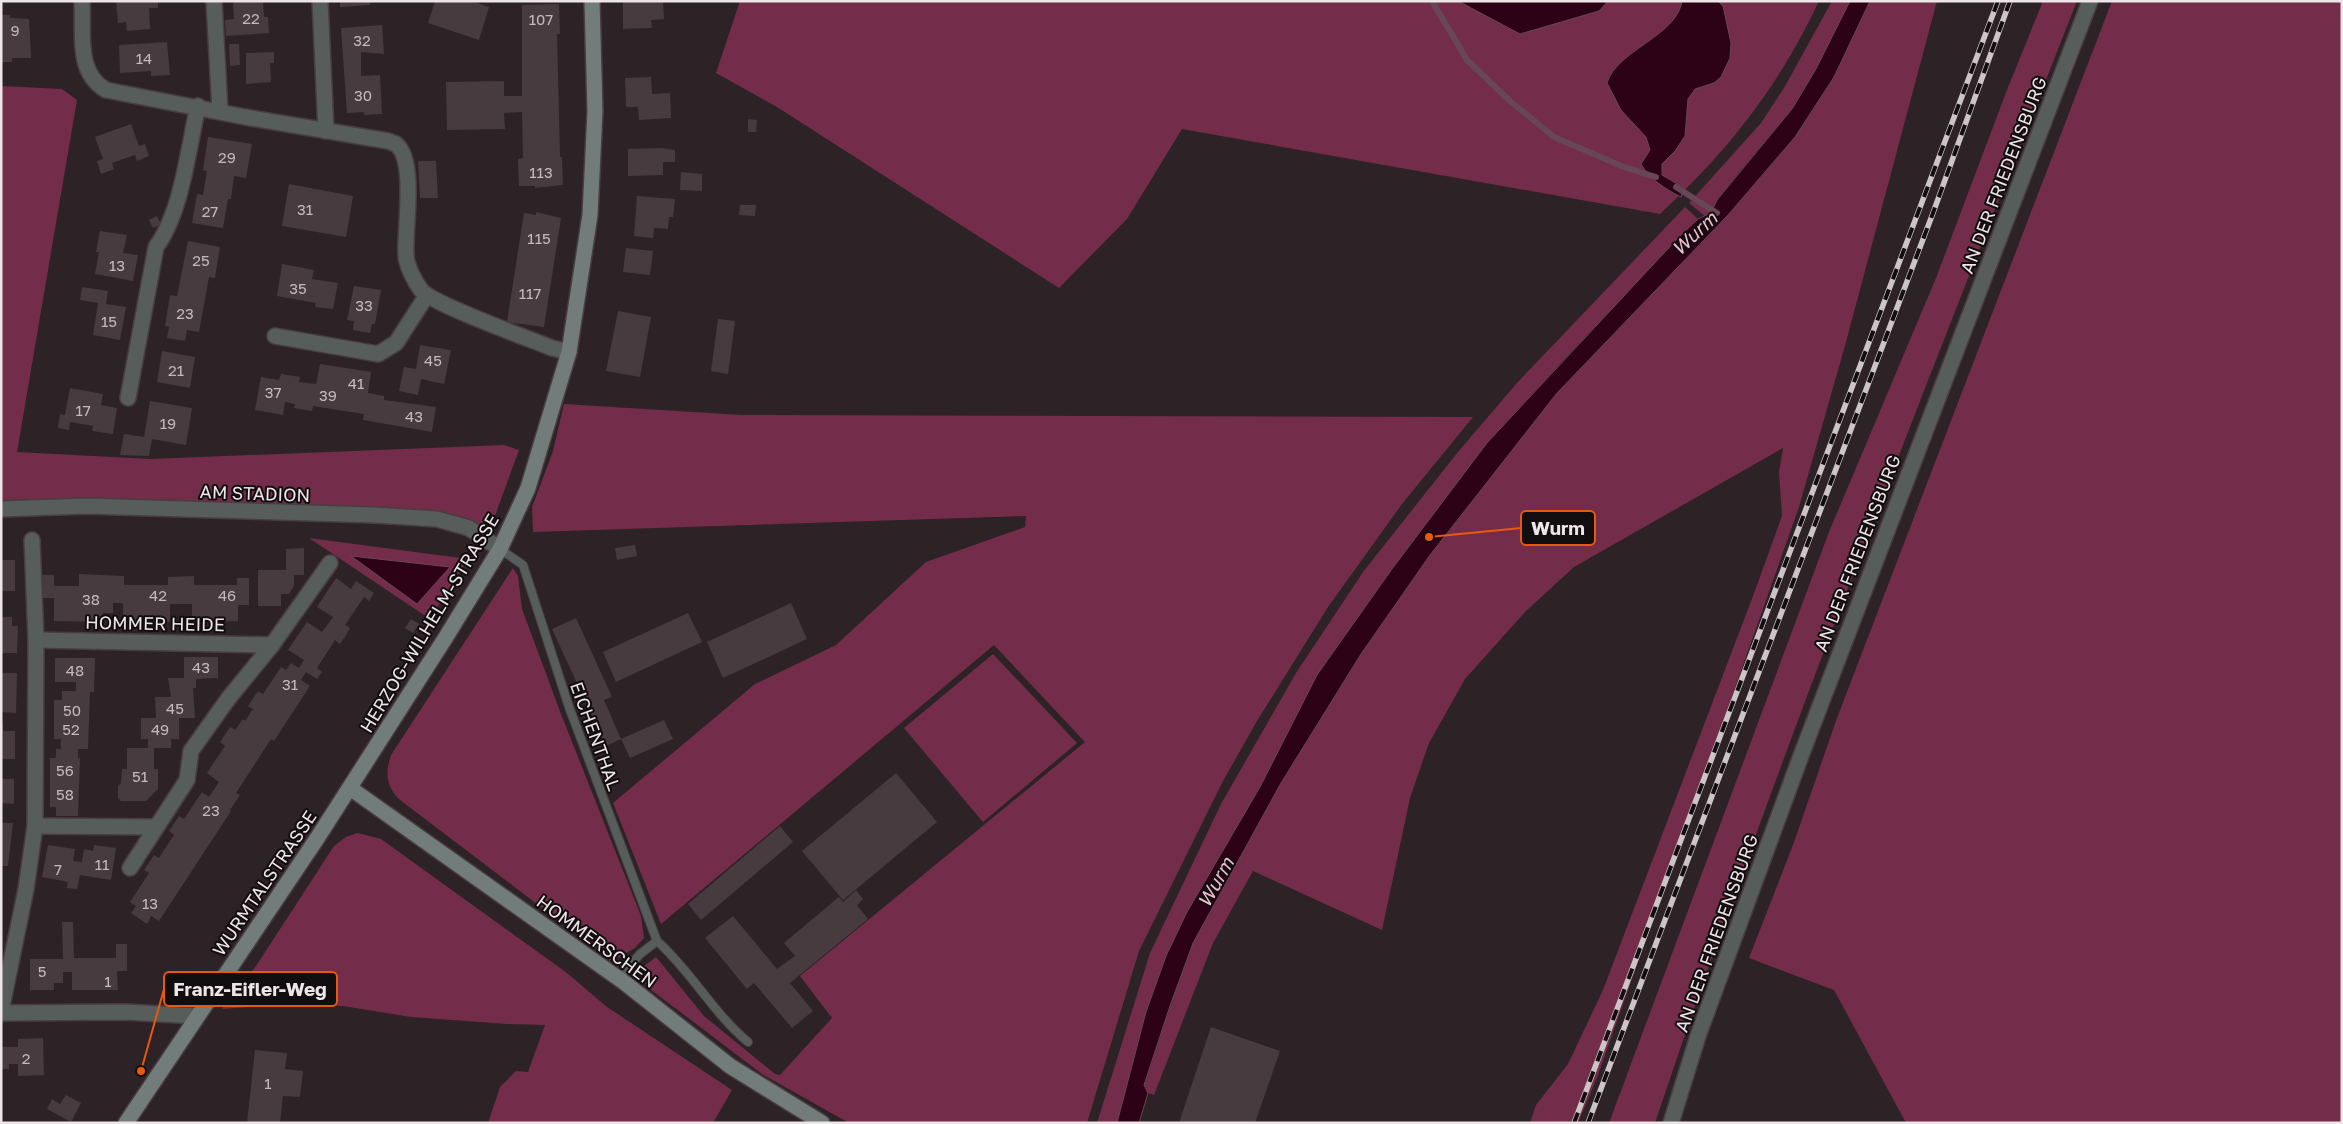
<svg xmlns="http://www.w3.org/2000/svg" width="2343" height="1124" font-family="'Golos Text',sans-serif">
<rect width="100%" height="100%" fill="#2d2226"/>
<g fill="#732d4b">
<path d="M740,1H1819C1779,86 1729,150 1660,214L1182,129L1127,219L1059,288L777,107L716,73Z"/>
<path d="M1832,1H1850L1816,69L1792,109L1741,170L1717,200L1711,213L1706,217L1689,203L1761,123L1784,88Z"/>
<path d="M1870,1H1937L1846,342L1799,507L1598,1075L1578,1123H1530L1536,1105L1568,1064L1603,990L1753,596L1782,516L1779,472L1783,448L1574,567L1525,612L1465,679L1429,743L1410,798L1382,930L1253,871L1213,943L1154,1095L1148,1093L1144,1086L1170,1006L1193,943L1281,783L1361,654L1430,555L1557,393L1728,215L1795,137L1834,77Z"/>
<path d="M2043,1H2077C1931,373 1782,744 1655,1123H1609L1829,532L1936,278L2007,90Z"/>
<path d="M2112,1H2342V1123H1908L1905,1121L1834,990L1749,958L1793,845L1837,718Z"/>
<path d="M1,86L62,89L77,100L17,452L150,459L504,445L519,450L488,535L471,523L100,499L1,500Z"/>
<path d="M1685,207L1698,219L1570,353L1487,443L1392,569L1317,675L1260,787L1187,912L1166,956L1146,1012L1117,1123H1097L1150,953L1221,804L1296,673L1363,572L1458,452L1516,384Z"/>
<path d="M564,404L742,415L1473,417L1402,504L1328,607L1257,721L1223,781L1139,951L1087,1123H849L762,1074L687,1017L647,987L642,975L643,967L656,957L704,1016L775,1074L780,1075L832,1018L800,976L1085,742L994,645L661,924L613,803L755,684L836,645L926,562L1025,527L1026,516L533,532L532,507L553,451Z"/>
<path d="M309,538L468,559L430,619Z"/>
<path d="M513,568L518,576L522,609L561,714L641,916L644,938L635,948L612,961L400,800C386,787 385,773 391,755Z"/>
<path d="M993,654L1077,743L983,822L904,728Z"/>
<path d="M357,833L381,839L567,973L607,1007L732,1090L713,1123H488L500,1087L516,1071L528,1072L545,1025L507,1024L411,1017L343,1006L290,1004L222,1009L256,966L334,846L346,837Z"/>
</g>
<g fill="#2d0216" stroke="#674655">
<path d="M1458,1H1608L1599,11L1520,34Z"/>
<path d="M1682,1H1718L1723,6L1731,43L1730,58L1721,77L1714,83L1695,89L1688,99L1685,136L1675,151L1662,164V175L1684,188L1681,197C1665,189 1650,179 1641,164L1650,150L1646,137L1621,110L1607,83C1617,50 1677,36 1682,1Z"/>
<path d="M1850,1H1870L1834,77L1795,137L1728,215L1557,393L1430,555L1361,654L1281,783L1193,943L1170,1006L1144,1085L1148,1093L1139,1123H1117L1146,1012L1166,956L1187,912L1260,787L1317,675L1392,569L1487,443L1678,238L1698,219L1711,213L1717,200L1792,109L1816,69Z"/>
<path d="M351,556L450,567L417,604Z"/>
</g>
<g fill="none" stroke-linecap="round" stroke-linejoin="round">
<g stroke="#674655" stroke-width="6">
<path d="M1432,1L1467,60L1510,101L1554,137L1624,167L1656,177"/>
<path d="M1676,187L1717,213"/>
</g>
</g>
<g fill="#483b3f">
<path d="M116,1H158V8H149L150,29L127,31L126,22L118,23Z"/>
<path d="M263,1L264,17H268L269,33L226,36L225,20L234,19L233,2Z"/>
<path d="M340,1H370V5L340,7Z"/>
<path d="M435,1H471L489,7L479,40L428,23Z"/>
<path d="M623,1H663L664,19L651,20L652,28L623,29Z"/>
<path d="M559,4L560,34H557L560,157H562L563,185L535,188V186H519L518,159L523,158L522,112L504,113L505,129L447,130L446,82L504,81V96H522V5Z"/>
<path d="M1,15H10V18L29,19L31,58H12V62H1Z"/>
<path d="M382,25L384,54L361,52V76L380,75L382,114L364,115V112L347,113L341,28Z"/>
<path d="M167,42L170,75L151,76V71L120,73L119,45Z"/>
<path d="M229,44H239L240,65L230,66Z"/>
<path d="M274,52V63H270L271,82L246,84V53Z"/>
<path d="M651,77L652,94L670,93L671,118L639,120L638,107H626L625,78Z"/>
<path d="M748,119L757,120L756,132H748Z"/>
<path d="M131,124L139,146L145,144L149,156L137,161L135,155L112,163L114,169L101,174L97,161L103,159L95,137Z"/>
<path d="M208,137L252,144L246,178L234,176L231,199H228L223,228L192,223L197,194L203,195L207,171L203,170Z"/>
<path d="M662,148L675,150V162H663V175L628,176V149Z"/>
<path d="M418,161H436L438,198H420Z"/>
<path d="M681,172L702,174V191L680,190Z"/>
<path d="M289,184L353,196L346,237L282,226Z"/>
<path d="M637,196L675,199L673,217H669L668,229L654,228L653,238L634,236Z"/>
<path d="M740,205H756L755,216L739,215Z"/>
<path d="M536,212L561,218L544,327L507,322L524,213L536,215Z"/>
<path d="M157,216L161,224L153,228L149,220Z"/>
<path d="M100,231L127,235L123,253L138,255L133,281L95,274L99,252H96Z"/>
<path d="M188,241L220,247L215,278L209,277L199,332L187,330L185,341L167,338L169,327L165,326L170,295L177,296Z"/>
<path d="M626,248L653,251L650,275L623,272Z"/>
<path d="M282,264L314,270L312,279L338,283L333,309L315,307L316,303L277,296Z"/>
<path d="M354,286L381,290L375,324H372L370,333L353,330L354,321L347,320Z"/>
<path d="M82,287L108,291L106,304L126,307L120,340L93,335L98,303L80,300Z"/>
<path d="M618,311L651,317L640,377L606,371Z"/>
<path d="M718,319L735,321L728,374L711,371Z"/>
<path d="M420,345L451,350L444,384L421,379L418,395L399,391L404,367L416,369Z"/>
<path d="M162,351L195,357L190,388L157,382Z"/>
<path d="M320,364L371,372L368,393L384,396V400L436,407L432,432L363,420L364,414L338,410L313,406L312,411L294,408L295,404L285,402L283,415L255,410L261,377L279,380L281,374L300,377L299,382L316,384Z"/>
<path d="M70,388L103,394L101,405L117,408L113,434L92,431L93,426L70,422L69,430L58,428L60,414L65,415Z"/>
<path d="M150,401L192,408L186,445L152,439L149,456L120,455L124,434L144,437Z"/>
<path d="M635,545L637,556L617,560L615,548Z"/>
<path d="M304,548V575H294V586L289,594H281V606H258V570H286V549Z"/>
<rect x="1" y="560" width="14" height="31"/>
<path d="M79,574L124,576V585H168V577L194,576V585H237V578H249V605H238V621L192,622V604H170V622H123V603H113V613H103L102,622L54,621V598H41L37,575H54V586H79Z"/>
<path d="M336,578L351,589L356,581L374,593L369,601L364,597L345,625L350,628L345,637L340,644L335,640L317,668L322,672L317,679L306,672L301,680L310,686L274,741L271,739L236,793L240,795L230,810L231,811L159,921L151,916L147,924L131,913L136,906L130,902L149,873L144,870L154,855L159,858L166,847L174,835L169,831L179,816L184,819L202,792L209,797L219,782L207,773L225,746L220,742L230,727L235,730L243,719L245,721L253,709L248,706L258,691L263,694L281,667L286,670L291,663L299,668L304,660L288,650L307,622L322,632L328,624L333,617L317,607Z"/>
<path d="M791,603L807,639L723,678L707,642Z"/>
<path d="M688,613L702,642L616,682L603,652Z"/>
<path d="M1,617H12V626H18L17,653H1Z"/>
<path d="M576,618L612,697L604,700L621,739L606,746L552,629Z"/>
<path d="M411,619L419,624L413,633L405,628Z"/>
<path d="M184,657H218V678L196,679V688H193L195,718H179V739H171V748H154V769H158V789L146,801H121L118,798V786L121,783L122,769H127V748H148V739H141V718H156L155,697H171L168,678H184Z"/>
<path d="M55,658H95L94,692H90L88,749H78V758H80L78,816H56V807H50V758H56V749H61V739H54V700H62V691H76V682H55Z"/>
<path d="M1,673H17L16,713L1,712Z"/>
<path d="M664,720L673,739L630,758L621,739Z"/>
<path d="M1,721L3,722V731H15V759H1Z"/>
<path d="M896,773L937,822L843,900L802,851Z"/>
<path d="M1,779H14V804L1,803Z"/>
<path d="M1,823H13L8,866H1Z"/>
<path d="M780,826L793,842L701,920L688,904Z"/>
<path d="M48,845L75,849L73,861L82,862L84,849L93,851L94,845L116,848L111,880L80,875L77,889L67,888L68,882L42,877Z"/>
<path d="M856,890L863,899L857,905L868,919L790,983L813,1011L792,1028L754,983L747,989L705,938L733,916L777,969L795,956L784,943L839,897L843,902Z"/>
<path d="M62,922H73L74,958H116V944H127V971H117L118,990H72V972H63V983H54V990H30V959H63Z"/>
<path d="M1211,1027L1280,1051L1255,1123H1179Z"/>
<path d="M43,1038L44,1075L18,1076V1064H9V1069H1V1047H18V1039Z"/>
<path d="M255,1050L287,1053L285,1069L303,1071L300,1097L283,1096L280,1123H247Z"/>
<path d="M66,1095L81,1103L71,1122L47,1109L52,1099L60,1104Z"/>
</g>
<g fill="none" stroke-linecap="round" stroke-linejoin="round">
<defs>
<g id="lane">
<path d="M500,549L523,565L569,707L657,941C691,971 713,1013 748,1042"/>
<path d="M619,979L640,954L657,941"/>
</g>
<g id="street">
<path d="M82,1C84,32 75,72 106,90L245,117L388,141L396,144C417,161 404,231 406,255C406,265 415,282 421,290C432,304 530,339 552,348L569,352"/>
<path d="M214,1L220,111"/>
<path d="M320,1L326,131"/>
<path d="M275,336L378,354L396,343L427,295"/>
<path d="M128,398L156,247C182,212 188,149 198,106"/>
<path d="M1,509L87,506L374,515L437,519L469,528L500,549"/>
<path d="M36,640L272,645"/>
<path d="M35,826L155,827"/>
<path d="M130,868L187,780L191,751L228,699L272,645L330,563"/>
<path d="M1,1011L26,889L35,826L36,640L32,540"/>
<path d="M1,1013L125,1012L197,1016"/>
<path d="M1671,1123L1698,1036L1802,753L2090,1"/>
</g>
<g id="secondary">
<path d="M350,788L625,983L730,1066L822,1123"/>
<path d="M126,1123L318,837L446,637L500,549L528,488L569,352L590,215L595,111L592,1"/>
</g>
</defs>
<use href="#lane" stroke="#483d41" stroke-width="10"/>
<use href="#street" stroke="#483d41" stroke-width="18"/>
<use href="#secondary" stroke="#483d41" stroke-width="18"/>
<use href="#lane" stroke="#565d5b" stroke-width="8"/>
<use href="#street" stroke="#565d5b" stroke-width="15"/>
<use href="#secondary" stroke="#727c7a" stroke-width="15"/>
<defs>
<g id="rail">
<path d="M1574,1123L1998,1"/>
<path d="M1588,1123L1933,213L2010,1"/>
</g>
</defs>
<use href="#rail" stroke="#ccc4c6" stroke-width="5.5"/>
<use href="#rail" stroke="#120d0f" stroke-width="4" stroke-dasharray="11" stroke-linecap="butt"/>
</g>
<g text-anchor="middle" dominant-baseline="central" stroke-width="4" stroke-linejoin="round" paint-order="stroke">
<g font-size="15" fill="#c4babd">
<text x="251" y="18">22</text>
<text x="541" y="19">107</text>
<text x="15" y="30">9</text>
<text x="362" y="40">32</text>
<text x="144" y="58">14</text>
<text x="363" y="95">30</text>
<text x="227" y="157">29</text>
<text x="541" y="172">113</text>
<text x="305" y="209">31</text>
<text x="210" y="211">27</text>
<text x="539" y="238">115</text>
<text x="201" y="260">25</text>
<text x="117" y="265">13</text>
<text x="298" y="288">35</text>
<text x="530" y="293">117</text>
<text x="364" y="305">33</text>
<text x="185" y="313">23</text>
<text x="109" y="321">15</text>
<text x="433" y="360">45</text>
<text x="176" y="370">21</text>
<text x="356" y="383">41</text>
<text x="273" y="392">37</text>
<text x="328" y="395">39</text>
<text x="83" y="410">17</text>
<text x="414" y="416">43</text>
<text x="168" y="423">19</text>
<text x="158" y="595">42</text>
<text x="227" y="595">46</text>
<text x="91" y="599">38</text>
<text x="201" y="667">43</text>
<text x="75" y="670">48</text>
<text x="290" y="684">31</text>
<text x="175" y="708">45</text>
<text x="72" y="710">50</text>
<text x="71" y="729">52</text>
<text x="160" y="729">49</text>
<text x="65" y="770">56</text>
<text x="140" y="776">51</text>
<text x="65" y="794">58</text>
<text x="211" y="810">23</text>
<text x="102" y="864">11</text>
<text x="58" y="869">7</text>
<text x="150" y="903">13</text>
<text x="42" y="971">5</text>
<text x="108" y="981">1</text>
<text x="26" y="1058">2</text>
<text x="268" y="1083">1</text>
</g>
<g font-size="18" fill="#ede5e7" stroke="#120d0f">
<text transform="translate(2003 175) rotate(-69)">AN DER FRIEDENSBURG</text>
<text transform="translate(255 493) rotate(2)">AM STADION</text>
<text transform="translate(1857 553) rotate(-69)">AN DER FRIEDENSBURG</text>
<text transform="translate(155 623) rotate(1)">HOMMER HEIDE</text>
<text transform="translate(429 623) rotate(-59)">HERZOG-WILHELM-STRASSE</text>
<text transform="translate(596 736) rotate(70)">EICHENTHAL</text>
<text transform="translate(264 883) rotate(-56)">WURMTALSTRASSE</text>
<text transform="translate(1716 933) rotate(-70)">AN DER FRIEDENSBURG</text>
<text transform="translate(597 941) rotate(36)">HOMMERSCHEN</text>
</g>
<g font-size="19" font-style="italic" fill="#f1becf" stroke="#120d0f">
<text transform="translate(1694 233) rotate(-43)">Wurm</text>
<text transform="translate(1215 882) rotate(-61)">Wurm</text>
</g>
</g>
<path fill="none" stroke="#e8590c" stroke-width="2" d="M1429 537L1521 528M141 1071L164 989"/>
<g fill="#e8590c" stroke="#120d0f" stroke-width="2">
<circle cx="1429" cy="537" r="5"/>
<circle cx="141" cy="1071" r="5"/>
</g>
<g fill="#120d0f" stroke="#e8590c" stroke-width="2">
<rect x="1521" y="511" width="74" height="34" rx="5"/>
<rect x="164" y="972" width="173" height="34" rx="5"/>
</g>
<g font-size="19" text-anchor="middle" font-weight="bold" fill="#ede5e7">
<text x="1558" y="535">Wurm</text>
<text x="250" y="996">Franz-Eifler-Weg</text>
</g>
<rect width="2343" height="1124" fill="none" stroke="#ede5e7" stroke-width="5"/>
</svg>
